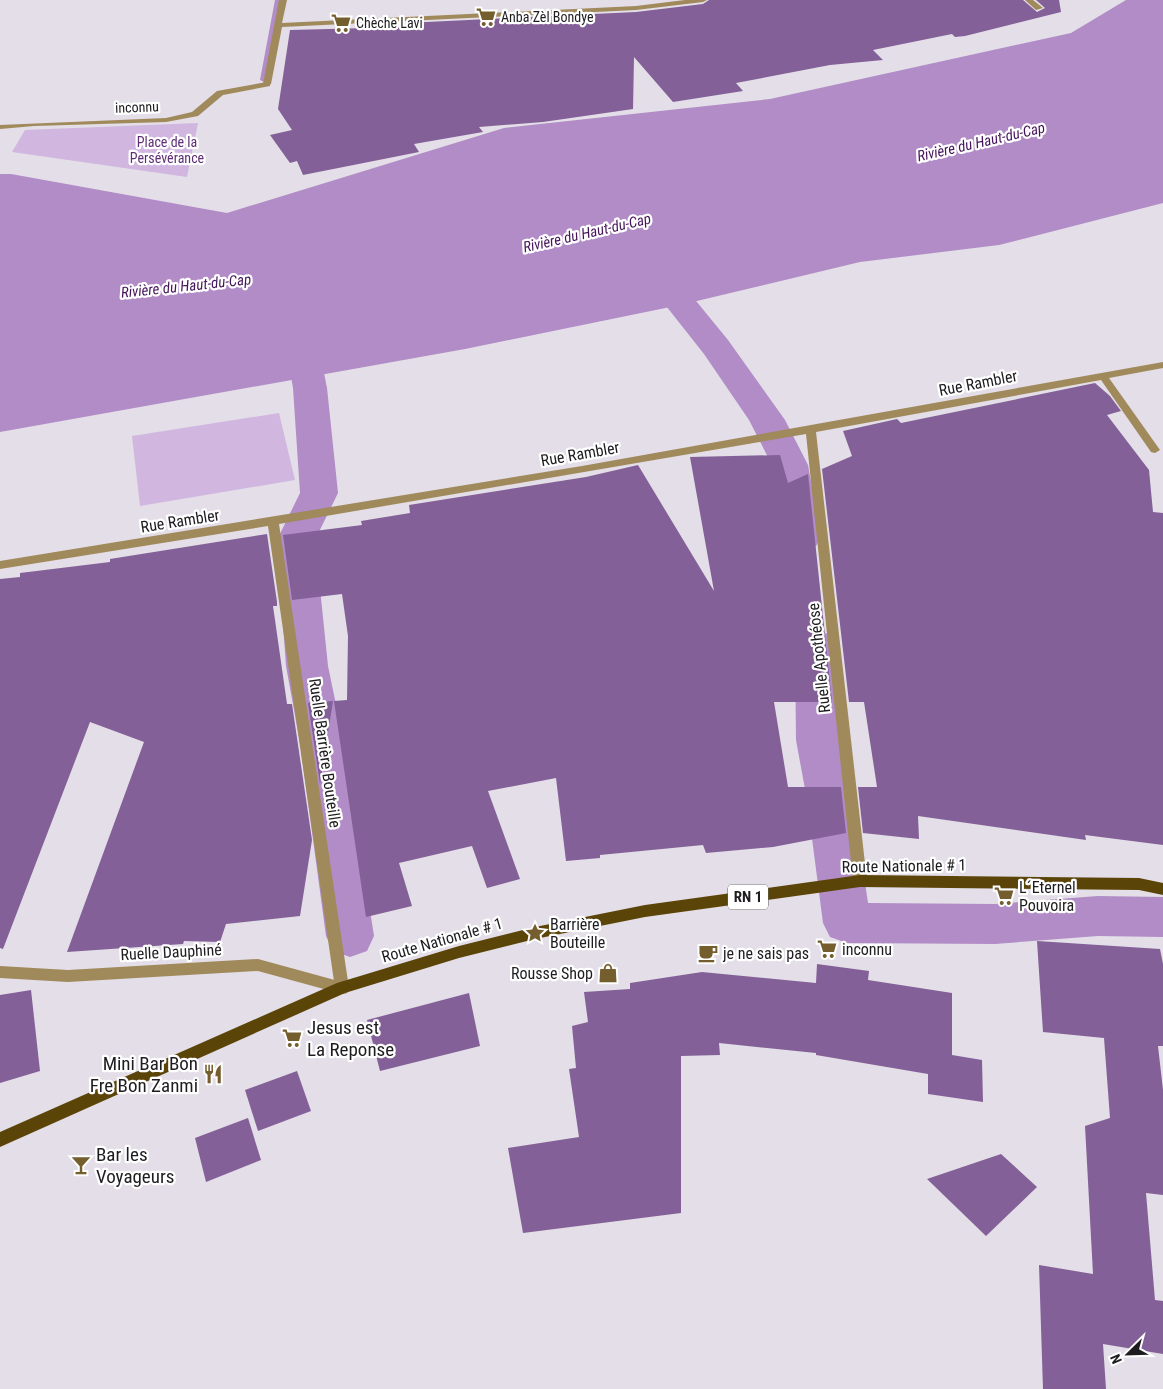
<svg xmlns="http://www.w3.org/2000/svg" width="1163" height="1389" font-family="'Roboto Condensed',sans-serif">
<rect width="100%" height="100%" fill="#e3dee7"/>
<g fill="#d1b7e0">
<path d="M198,123L187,177L12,152L25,130Z"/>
<path d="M279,413L295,480L140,506L132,436Z"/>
</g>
<path fill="#b18cc6" d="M1126,0H1163V203L999,245L860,262L680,305L465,349L0,432V174H11L227,213L504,128L770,99L1071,33Z"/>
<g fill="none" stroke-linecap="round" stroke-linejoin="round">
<path fill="#b18cc6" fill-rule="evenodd" d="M275,0H283L268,80L264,82L260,80Z"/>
<g fill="#b18cc6" fill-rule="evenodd">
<path d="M645,250L656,252L728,340L785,420L808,465L821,537L816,546L802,550L788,546L783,537L772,465L749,420L704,354L629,259L634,252Z"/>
<path d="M297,308L309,311L313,318L327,388L338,493L315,540L328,666L344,743L374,936L367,951L350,957L333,951L326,936L300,743L286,666L277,540L300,493L293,388L281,318L285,311Z"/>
<path d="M816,630L831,635L837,645L840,740L853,800L868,903L995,904L1098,896L1163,897V937L1098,936L995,944L847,943L830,937L823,923L807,800L796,740L795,645L801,635Z"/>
</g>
</g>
<g fill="#836097">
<path d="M709,0H1023L1037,12L1045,8L1036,0H1059L1061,12L965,36L955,37L952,34L873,50L883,60L830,65L736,83L743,91L673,102L634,57L633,109L543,122L479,127L483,132L414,144L419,152L303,175L297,161L290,163L270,135L292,130L278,109L290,30L407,27L406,23L636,12L703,4Z"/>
<path d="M1095,383L1110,396L1121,411L1107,415L1149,470L1153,512L1163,513V845L1085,835L1086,840L918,816L919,839L863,833L858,787H877L864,702H849L822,469L852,456L843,431L897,419L901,423Z"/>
<path d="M780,455L788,483L808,474L832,702H774L788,787H841L846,833L773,847L706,853L703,845L600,855V858L566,861L556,778L488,791L520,879L487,888L472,846L399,863L412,906L366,917L334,701L347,700L348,636L342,594L292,600L283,535L362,525L361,521L410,513L409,505L586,477L638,465L714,591L690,457Z"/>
<path d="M267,534L277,602V606H273L287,704H292L312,840L300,916L226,924L220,942L184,941L183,944L67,952L144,742L90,722L3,949L0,948V579L20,577V573L110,562V559Z"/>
<path d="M333,701L320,784L308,703Z"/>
<path d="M1037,941L1160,949L1163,964V1046H1158L1163,1090V1195L1146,1193L1155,1300L1163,1301V1354L1103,1344L1106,1389H1043L1039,1265L1093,1274L1085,1126L1110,1118L1104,1038L1043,1032Z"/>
<path d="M817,964L869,971L868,980L952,993V1055L982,1060L983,1102L928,1094V1074L816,1055V1053L719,1043L720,1055L681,1056V1213L523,1233L508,1148L579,1137L569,1069L576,1068L572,1026L588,1022L584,992L630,989V983L702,972L816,983Z"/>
<path d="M31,990L40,1071L0,1083V995Z"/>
<path d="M469,993L480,1046L380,1071L367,1020Z"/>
<path d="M297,1071L311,1111L258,1131L245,1090Z"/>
<path d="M248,1118L261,1160L206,1182L195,1138Z"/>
<path d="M1001,1154L1037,1187L986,1236L927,1179Z"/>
</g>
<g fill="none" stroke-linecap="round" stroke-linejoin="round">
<path fill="#a0895b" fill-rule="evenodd" d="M267,82H270V86L223,95L198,116L166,122L34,126L0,129V125L166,118L192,112L217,91Z"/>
<g fill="#a0895b" fill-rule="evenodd">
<path d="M279,0H287L282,23L636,6L685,0H707L703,2L636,10L282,27L271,84L267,86L263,84Z"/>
<path d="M1025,0H1033L1043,8L1036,10Z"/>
<path d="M1163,362V368L1109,378L1160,450L1155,453L1151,452L1101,380L816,432L867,881L865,885L860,887L855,885L853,881L806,434L279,524L349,988L347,993L342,994L337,993L335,988L268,526L0,569V561L582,466Z"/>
</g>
<path fill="#a0895b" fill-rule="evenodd" d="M258,959L342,982L347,983L349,988L347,993L342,994L258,971L68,982L0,978V966L68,970Z"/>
<path fill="#5b4408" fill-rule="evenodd" d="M860,875L1139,878L1163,883V895L1139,890L860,887L645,917L535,939L459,958L345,993L0,1147V1132L337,983L459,946L535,927L645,905Z"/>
</g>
<defs>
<symbol id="supermarket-bare" viewBox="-9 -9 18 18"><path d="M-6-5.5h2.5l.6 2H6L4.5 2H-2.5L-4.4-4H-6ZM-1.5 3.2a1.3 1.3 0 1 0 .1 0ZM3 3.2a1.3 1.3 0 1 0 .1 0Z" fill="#745e2e" stroke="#fff" stroke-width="2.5" paint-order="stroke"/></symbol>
<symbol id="sight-bare" viewBox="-9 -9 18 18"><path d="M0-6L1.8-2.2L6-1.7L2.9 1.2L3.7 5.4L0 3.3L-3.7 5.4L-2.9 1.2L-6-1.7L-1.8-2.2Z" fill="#745e2e" stroke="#fff" stroke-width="2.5" paint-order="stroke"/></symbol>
<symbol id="cafe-bare" viewBox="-9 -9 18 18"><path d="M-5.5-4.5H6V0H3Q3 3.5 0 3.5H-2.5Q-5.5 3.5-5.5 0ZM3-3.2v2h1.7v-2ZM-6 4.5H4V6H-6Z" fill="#745e2e" stroke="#fff" stroke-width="2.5" paint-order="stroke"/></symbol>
<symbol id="shop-bare" viewBox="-9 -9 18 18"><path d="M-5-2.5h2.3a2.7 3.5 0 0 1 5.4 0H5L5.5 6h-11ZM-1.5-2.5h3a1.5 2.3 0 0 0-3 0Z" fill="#745e2e" stroke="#fff" stroke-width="2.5" paint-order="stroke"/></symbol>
<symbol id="restaurant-bare" viewBox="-9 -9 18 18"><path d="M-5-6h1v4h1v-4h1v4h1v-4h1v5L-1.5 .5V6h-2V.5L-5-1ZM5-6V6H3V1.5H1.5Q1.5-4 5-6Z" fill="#745e2e" stroke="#fff" stroke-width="2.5" paint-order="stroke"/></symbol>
<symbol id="bar-bare" viewBox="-9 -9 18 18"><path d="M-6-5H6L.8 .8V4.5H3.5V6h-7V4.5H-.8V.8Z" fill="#745e2e" stroke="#fff" stroke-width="2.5" paint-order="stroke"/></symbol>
</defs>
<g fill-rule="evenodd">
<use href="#supermarket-bare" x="472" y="3" width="28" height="28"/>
<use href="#supermarket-bare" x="327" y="9" width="28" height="28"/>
<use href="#supermarket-bare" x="990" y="882" width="28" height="28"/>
<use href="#sight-bare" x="521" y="919" width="28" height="28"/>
<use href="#supermarket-bare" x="813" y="935" width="28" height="28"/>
<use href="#cafe-bare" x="694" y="939" width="28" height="28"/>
<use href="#shop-bare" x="594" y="959" width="28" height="28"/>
<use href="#supermarket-bare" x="278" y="1024" width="28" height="28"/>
<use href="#restaurant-bare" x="199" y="1060" width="28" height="28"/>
<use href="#bar-bare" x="67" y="1151" width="28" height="28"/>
</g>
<g text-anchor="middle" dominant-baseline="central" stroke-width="4.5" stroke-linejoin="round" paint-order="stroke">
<g font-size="14" fill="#1e1c1f" stroke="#fff" text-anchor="start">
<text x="501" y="17">Anba Zèl Bondye</text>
<text x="356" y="23">Chèche Lavi</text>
</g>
<g font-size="14" fill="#1e1c1f" stroke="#fff">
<text transform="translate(137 107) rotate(-2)">inconnu</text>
</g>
<g font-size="14" fill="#5e2f76" stroke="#fff">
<text x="167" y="142">Place de la<tspan x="167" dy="16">Persévérance</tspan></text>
</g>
<g font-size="15" font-style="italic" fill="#44145a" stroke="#fff">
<text transform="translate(981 142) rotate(-13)">Rivière du Haut-du-Cap</text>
<text transform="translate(587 233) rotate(-13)">Rivière du Haut-du-Cap</text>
<text transform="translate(186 286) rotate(-6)">Rivière du Haut-du-Cap</text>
</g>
<rect fill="#fff" stroke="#626062" stroke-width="1" x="728" y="884.5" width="40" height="25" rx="4"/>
<g font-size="15" font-weight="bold" fill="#1e1c1f">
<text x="748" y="897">RN 1</text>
</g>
<g font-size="16" fill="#1e1c1f" stroke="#fff">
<text transform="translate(978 383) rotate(-11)">Rue Rambler</text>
<text transform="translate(580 454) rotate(-10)">Rue Rambler</text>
<text transform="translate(180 521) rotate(-9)">Rue Rambler</text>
<text transform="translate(819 658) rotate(-96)">Ruelle Apothéose</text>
<text transform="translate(325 753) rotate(82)">Ruelle Barrière Bouteille</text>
<text transform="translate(904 866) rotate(-1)">Route Nationale # 1</text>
<text transform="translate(442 940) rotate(-16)">Route Nationale # 1</text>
<text transform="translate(171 952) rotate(-3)">Ruelle Dauphiné</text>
</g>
<g font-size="16" fill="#1e1c1f" stroke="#fff" text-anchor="start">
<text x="1019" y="887">L´Eternel<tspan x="1019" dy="18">Pouvoira</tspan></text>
<text x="550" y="924">Barrière<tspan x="550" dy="18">Bouteille</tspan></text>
<text x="842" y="949">inconnu</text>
<text x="723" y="953">je ne sais pas</text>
<text x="593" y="973" text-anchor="end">Rousse Shop</text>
</g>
<g font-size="19" fill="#1e1c1f" stroke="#fff" text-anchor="start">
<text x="307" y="1027">Jesus est<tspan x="307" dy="22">La Reponse</tspan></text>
<text x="198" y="1063" text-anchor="end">Mini Bar Bon<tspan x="198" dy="22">Fre Bon Zanmi</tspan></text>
<text x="96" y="1154">Bar les<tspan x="96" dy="22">Voyageurs</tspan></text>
</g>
</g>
<g transform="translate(1128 1354) rotate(247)" stroke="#ffffff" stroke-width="4" paint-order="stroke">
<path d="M0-4L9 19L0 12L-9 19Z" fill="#1e1c1f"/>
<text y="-8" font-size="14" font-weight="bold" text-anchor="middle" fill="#1e1c1f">N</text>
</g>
</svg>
